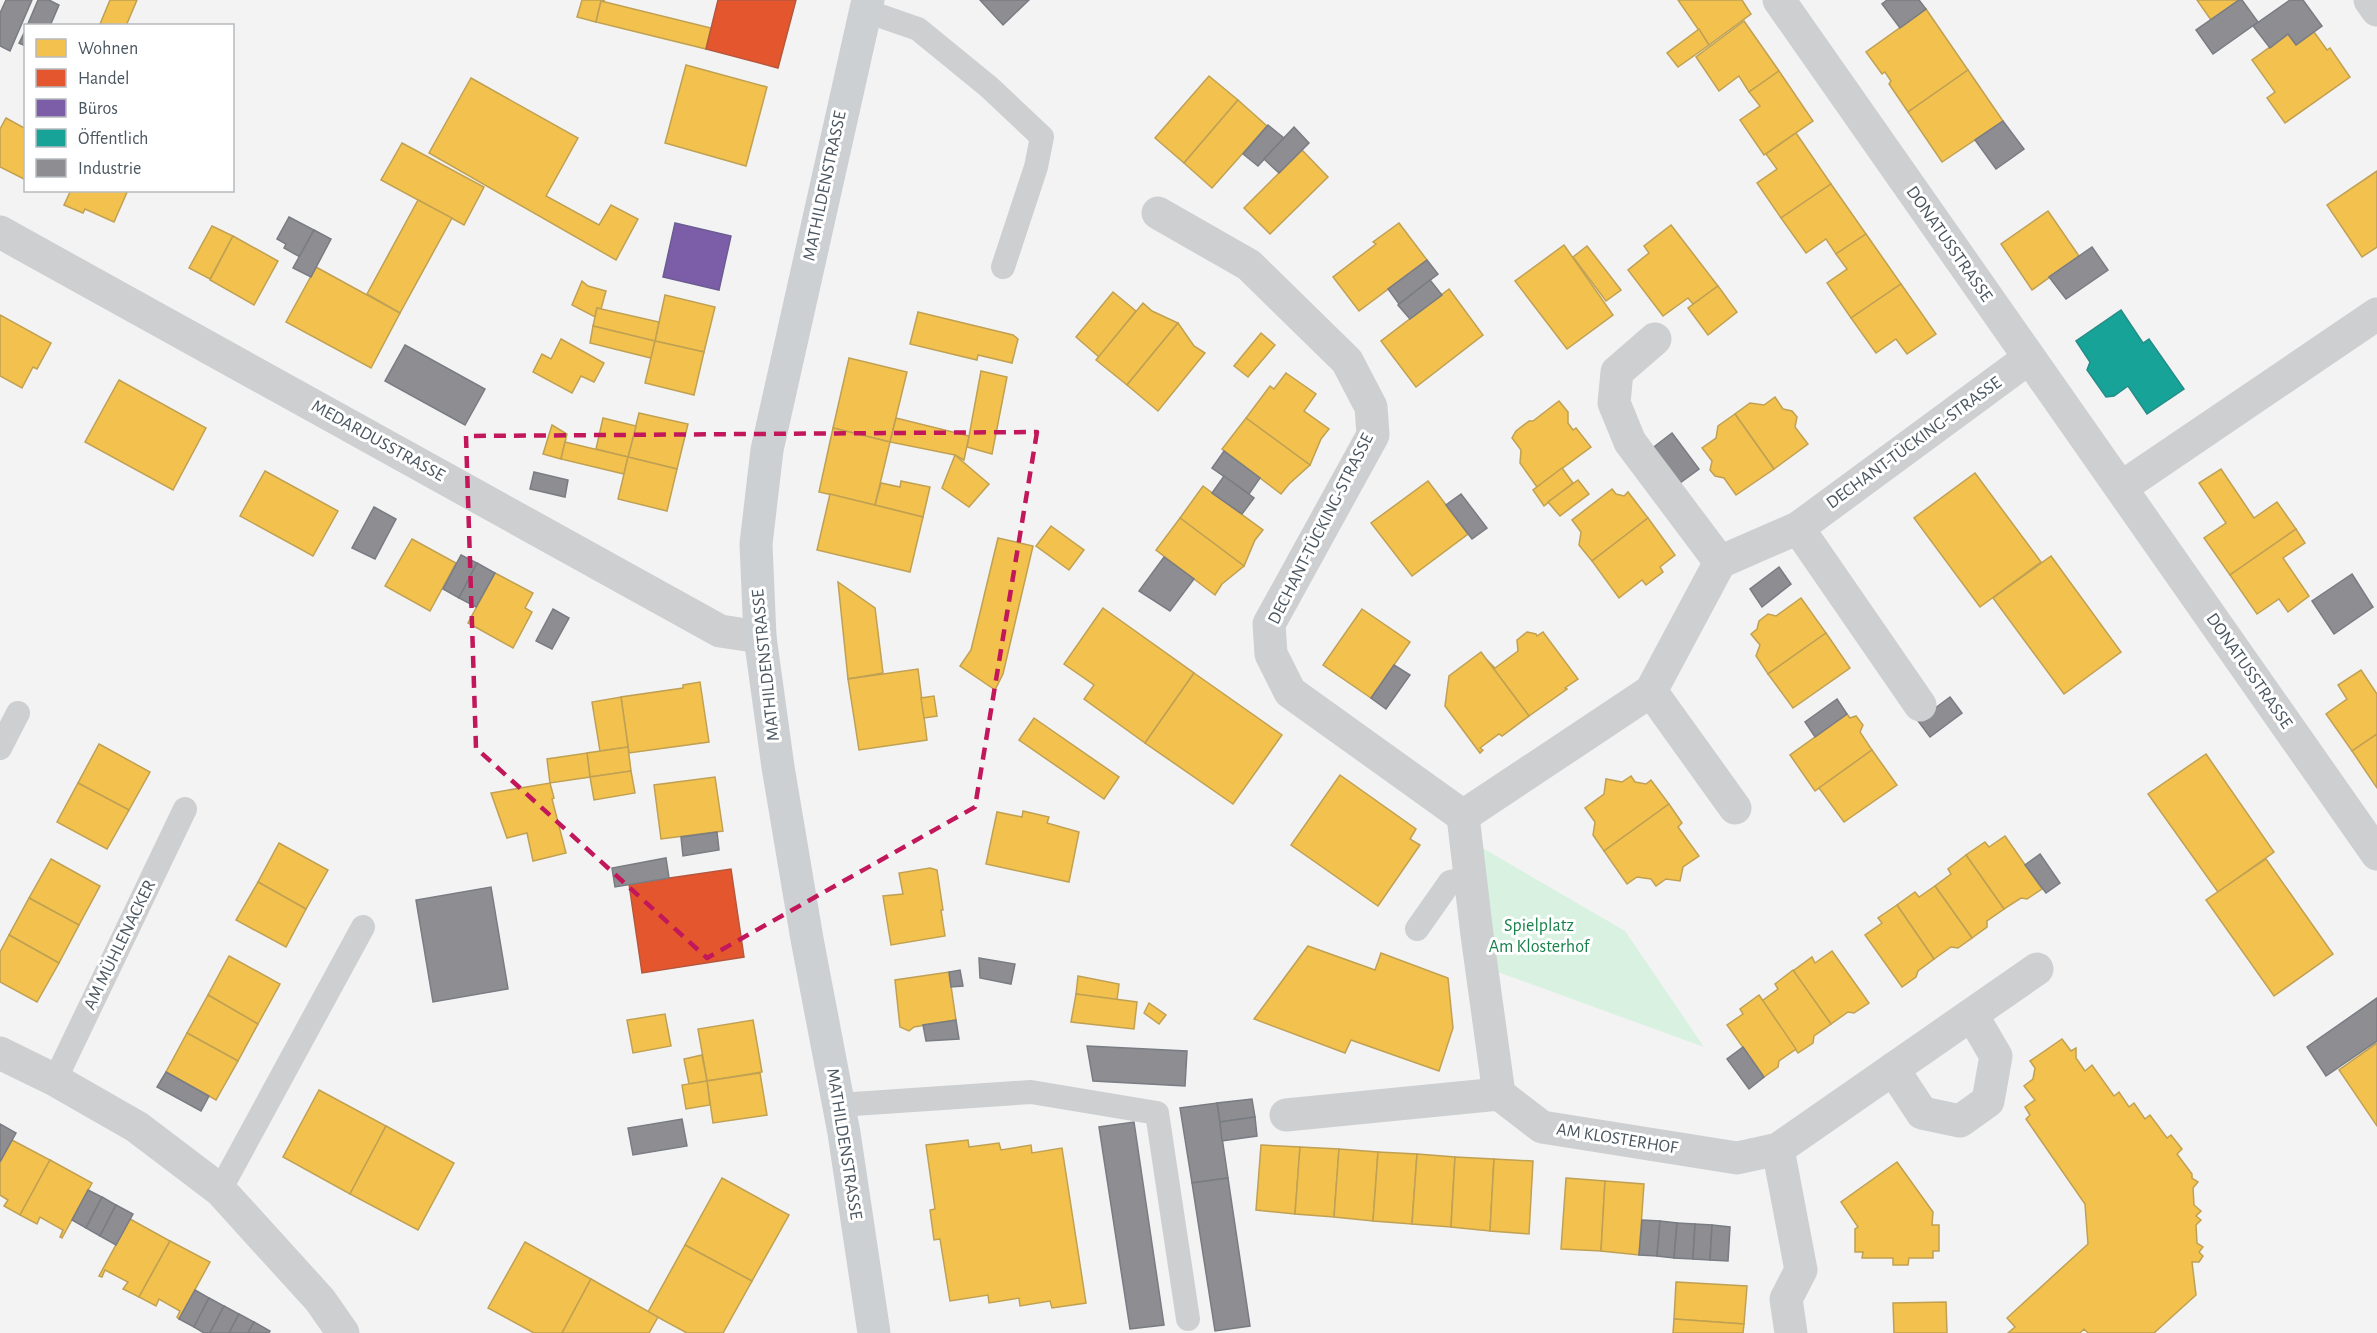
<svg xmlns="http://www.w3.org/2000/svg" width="2377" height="1333" font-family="'Alegreya Sans',sans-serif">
<rect width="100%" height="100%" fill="#f3f3f3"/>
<path fill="#d9f1e1" d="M1479,846L1625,931L1704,1047L1495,971Z"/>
<g fill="#f2c14e" stroke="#c0a153" stroke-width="1.5">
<path d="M110,0H137L126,26L100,24Z"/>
<path d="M582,0H605L601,1L596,22L577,17Z"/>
<path d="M1678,0H1742L1751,14L1709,45Z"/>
<path d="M2197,0H2239L2211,20Z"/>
<path d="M601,1L711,28L706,49L596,22Z"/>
<path d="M1926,9L1968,70L1908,112L1889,84L1891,81L1885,72L1882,74L1866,52Z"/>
<path d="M1744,21L1779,71L1749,92L1739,76L1719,91L1696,57Z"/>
<path d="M1699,29L1709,45L1678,67L1667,53Z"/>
<path d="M2314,32L2327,50L2330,48L2350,77L2285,123L2267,98L2275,92L2252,60L2288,34L2296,45Z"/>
<path d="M686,65L767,87L746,166L665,143Z"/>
<path d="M1968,70L2003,121L1942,162L1908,112Z"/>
<path d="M1779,71L1813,121L1764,155L1740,120L1760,106L1749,92Z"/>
<path d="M1209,76L1238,100L1184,163L1155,138Z"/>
<path d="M471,78L578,138L546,196L599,225L611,205L638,219L616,260L429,153Z"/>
<path d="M1238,100L1267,126L1212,188L1184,163Z"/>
<path d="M6,118L26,129V180L0,167V129Z"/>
<path d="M1796,133L1831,184L1781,218L1757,183L1777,169L1766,154Z"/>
<path d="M402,143L484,187L464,225L381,180Z"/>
<path d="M1302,150L1328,177L1270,234L1244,208Z"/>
<path d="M2377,171V247L2362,257L2327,205Z"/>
<path d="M1831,184L1866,234L1836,254L1826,239L1806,253L1781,218Z"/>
<path d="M71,190L74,191L128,190L114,222L85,209L83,213L64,205Z"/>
<path d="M418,200L452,218L400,313L367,294Z"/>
<path d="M2048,211L2079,256L2032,290L2001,244Z"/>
<path d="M1399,223L1427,260L1359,311L1333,277L1376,244L1373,242Z"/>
<path d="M1671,225L1718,286L1693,304L1688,298L1663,316L1628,270L1649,253L1644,246Z"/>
<path d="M212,226L233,236L210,279L189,268Z"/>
<path d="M1866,234L1901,284L1851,318L1827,283L1847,269L1836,254Z"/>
<path d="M233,236L278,261L254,305L210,280Z"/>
<path d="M1564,245L1613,315L1567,349L1515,281Z"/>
<path d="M1587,246L1621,290L1606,301L1573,257Z"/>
<path d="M316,267L400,313L371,368L286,322Z"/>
<path d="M582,281L588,286L606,291L601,309L597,308L595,317L572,305Z"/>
<path d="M1901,284L1936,334L1907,354L1896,339L1876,353L1851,318Z"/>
<path d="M1718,286L1737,312L1708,335L1688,308Z"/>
<path d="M1449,289L1483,335L1416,387L1381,341Z"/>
<path d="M1113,292L1136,311L1099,357L1076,337Z"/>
<path d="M665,295L715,307L704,352L655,341Z"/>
<path d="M1143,303L1152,311L1178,323L1127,385L1096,360Z"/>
<path d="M597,308L659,322L655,341L593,326Z"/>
<path d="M918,312L1013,335L1018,339L1012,363L978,355L977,360L910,344Z"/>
<path d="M0,315L51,343L37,369L33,367L22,388L0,376Z"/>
<path d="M1178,323L1194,346L1205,353L1158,411L1127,385Z"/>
<path d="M593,326L655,341L651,358L590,343Z"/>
<path d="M1261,333L1275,345L1248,377L1234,366Z"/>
<path d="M561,339L604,363L594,382L581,376L572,393L533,372L542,354L551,359Z"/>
<path d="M655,341L704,352L694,395L645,383Z"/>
<path d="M849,358L907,372L890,442L833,428Z"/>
<path d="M981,371L1007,377L992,454L967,447Z"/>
<path d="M1286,373L1316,394L1304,411L1329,429L1321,439L1310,465L1246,418L1270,386L1274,389Z"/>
<path d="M119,380L206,428L173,490L85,442Z"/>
<path d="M1775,397L1783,409L1792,411L1797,417L1795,427L1808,444L1774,469L1735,414L1750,403L1764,405Z"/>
<path d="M1559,401L1568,412V423L1573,430L1576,428L1591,447L1537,487L1520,463L1521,450L1512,438L1516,431L1529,421H1533Z"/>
<path d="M639,413L688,424L677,469L628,457Z"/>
<path d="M1735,414L1774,469L1736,495L1724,478L1715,476L1710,470L1712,461L1702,448L1716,438L1718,426Z"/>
<path d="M603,418L636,426L628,457L596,449Z"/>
<path d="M896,418L969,436L964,460L955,455L890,442Z"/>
<path d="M1246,418L1310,465L1289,484L1281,494L1222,449Z"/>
<path d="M552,425L567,434L561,459L543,454Z"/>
<path d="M833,428L890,442L875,505L819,492Z"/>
<path d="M565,442L628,457L624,474L561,459Z"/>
<path d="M955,455L989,484L969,507L942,488Z"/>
<path d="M628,457L677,469L667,511L618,499Z"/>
<path d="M1562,468L1573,483L1544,506L1533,490Z"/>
<path d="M2221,469L2254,518L2277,502L2296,529L2230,575L2204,538L2226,523L2199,483Z"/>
<path d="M265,471L338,511L313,556L240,516Z"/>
<path d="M1975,473L2041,562L1980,607L1914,518Z"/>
<path d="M1578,480L1589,494L1560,516L1548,502Z"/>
<path d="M901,481L930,487L923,517L875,505L881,483L900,487Z"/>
<path d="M1428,481L1468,534L1412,576L1371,523Z"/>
<path d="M1203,486L1263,530L1255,540L1244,566L1180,518Z"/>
<path d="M1612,489L1616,494L1624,496L1628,492L1648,518L1592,561L1579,545L1581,532L1572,520Z"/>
<path d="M830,494L923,517L910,572L817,550Z"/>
<path d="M1180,518L1244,566L1222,584L1215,595L1156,550Z"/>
<path d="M1648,518L1675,555L1660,567L1663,572L1646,585L1642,580L1619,598L1592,561Z"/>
<path d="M1051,526L1084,550L1069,570L1036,546Z"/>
<path d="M2296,529L2305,543L2283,558L2309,596L2288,612L2279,599L2257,614L2230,575Z"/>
<path d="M998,538L1033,546L1003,674L995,690L960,666L971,650Z"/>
<path d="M412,539L456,563L430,611L385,586Z"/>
<path d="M2051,556L2121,652L2064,694L1993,598Z"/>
<path d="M495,573L533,593L525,608L532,612L513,648L468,623Z"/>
<path d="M838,582L875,608L883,673L848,679Z"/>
<path d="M1801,598L1826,633L1768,674L1756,656L1760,645L1751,634L1757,629L1759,621L1768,614L1776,616Z"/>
<path d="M1103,608L1194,673L1145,743L1084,699L1094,685L1064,664Z"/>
<path d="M1362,609L1410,642L1371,698L1323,665Z"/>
<path d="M1527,632L1536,634L1537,636L1543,632L1578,679L1565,688L1567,689L1529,716L1487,660L1495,668L1518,651L1517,640Z"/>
<path d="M1826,633L1850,668L1793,708L1768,674Z"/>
<path d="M1481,652L1529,716L1502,736L1499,734L1480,748L1483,750L1480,753L1445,706L1449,676Z"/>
<path d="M918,669L927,740L859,750L848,679Z"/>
<path d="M2361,670L2377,694V734L2352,751L2326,714L2347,699L2338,685Z"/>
<path d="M1194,673L1282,735L1233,804L1145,743Z"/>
<path d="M700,682L709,742L629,753L621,697L683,688V685Z"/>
<path d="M934,696L937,716L924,718L921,698Z"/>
<path d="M621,697L628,747L600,751L592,702Z"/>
<path d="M1847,714L1850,718L1856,716L1863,725L1860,732L1872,750L1815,791L1790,755Z"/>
<path d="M1034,718L1119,777L1104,799L1019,740Z"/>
<path d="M2377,734V788L2352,751Z"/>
<path d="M99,744L150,772L129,810L78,783Z"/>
<path d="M628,747L631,771L590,777L587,753Z"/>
<path d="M1872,750L1897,785L1844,822L1819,788Z"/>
<path d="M587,753L590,777L550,783L547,759Z"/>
<path d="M2206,754L2274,852L2218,892L2148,794Z"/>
<path d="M631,771L635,793L594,800L590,777Z"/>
<path d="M1340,775L1416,829L1410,839L1420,845L1378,906L1291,845Z"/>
<path d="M1631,776L1635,782L1646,784L1651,780L1669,804L1604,851L1593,835L1595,822L1585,808L1604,794L1606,779L1622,782Z"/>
<path d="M715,777L723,831L661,839L654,785Z"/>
<path d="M78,783L129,810L107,849L57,822Z"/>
<path d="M550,783L554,798L552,799L566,853L533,861L527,833L507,838L491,793Z"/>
<path d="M1669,804L1682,823L1678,827L1699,856L1683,867L1680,881L1666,879L1656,886L1651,879L1637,877L1627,884L1604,851Z"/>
<path d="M1023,811L1049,817L1047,823L1079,832L1069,882L986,864L997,812L1022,817Z"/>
<path d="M2005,836L2042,889L2027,899L2021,898L2004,909L1966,855L1985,842L1989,847Z"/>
<path d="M279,843L328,870L306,909L258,882Z"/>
<path d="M1966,855L2004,909L1987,921V927L1972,938L1935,886L1951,874L1948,869Z"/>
<path d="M51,859L100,886L79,925L29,898Z"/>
<path d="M2266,859L2333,954L2274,996L2206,900Z"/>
<path d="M930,868L937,870L943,910H941L945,936L891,945L883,896L903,894L899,873Z"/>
<path d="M258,882L306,909L286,947L236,920Z"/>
<path d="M1935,886L1972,938L1958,948L1951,947L1934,959L1897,905L1915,892L1919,897Z"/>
<path d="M29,898L79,925L59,963L9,935Z"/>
<path d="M1897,905L1934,959L1918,971L1916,977L1902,987L1865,935L1882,923L1878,918Z"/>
<path d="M9,935L59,963L37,1002L0,982V952Z"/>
<path d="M1308,946L1375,970L1381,953L1448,978L1453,1028L1439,1071L1351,1040L1345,1053L1254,1019Z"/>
<path d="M1832,951L1869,1003L1854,1013L1848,1012L1831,1024L1793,971L1812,957L1815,963Z"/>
<path d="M229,956L280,984L258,1024L208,995Z"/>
<path d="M1793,970L1831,1024L1814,1036L1813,1043L1798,1053L1762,1001L1778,989L1775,984Z"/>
<path d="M949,972L956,1020L914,1027L909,1031L900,1027L895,980Z"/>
<path d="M1078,976L1119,984L1117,1000L1076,994Z"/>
<path d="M1076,994L1137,1002L1134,1029L1071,1022Z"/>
<path d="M208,995L258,1024L238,1061L187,1033Z"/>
<path d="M1759,995L1796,1049L1779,1061L1778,1067L1764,1077L1727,1025L1743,1014L1740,1009Z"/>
<path d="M1149,1003L1166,1015L1159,1024L1144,1013Z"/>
<path d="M665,1014L671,1046L633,1053L627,1020Z"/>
<path d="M753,1020L762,1072L707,1081L698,1029Z"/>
<path d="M187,1033L238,1061L216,1100L166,1072Z"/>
<path d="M2062,1039L2071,1051L2076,1048V1058L2085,1071L2092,1065L2114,1096L2119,1092L2129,1107L2134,1103L2145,1119L2150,1115L2167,1138L2171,1135L2182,1149L2177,1154L2192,1174V1178L2198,1182L2193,1188L2194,1205L2201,1211L2196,1216L2201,1220L2196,1225L2197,1243L2203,1247L2199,1252L2203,1256L2199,1262H2192L2196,1295L2154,1333H2088L2084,1329L2080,1333H2008L2015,1327L2007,1318L2088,1244L2085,1204L2026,1119L2030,1115L2025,1107L2035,1100L2024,1086L2033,1079L2035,1068L2030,1061Z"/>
<path d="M2377,1043V1126L2339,1070Z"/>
<path d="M702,1055L707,1081L689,1084L684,1059Z"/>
<path d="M760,1073L767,1115L713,1123L707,1081Z"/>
<path d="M707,1081L710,1105L686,1109L682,1085Z"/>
<path d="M319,1090L386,1126L350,1194L283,1157Z"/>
<path d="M386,1126L454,1163L418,1230L350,1194Z"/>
<path d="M12,1140L50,1160L20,1215L4,1206L8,1200L0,1195V1162Z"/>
<path d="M968,1140L969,1147L999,1143L1001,1150L1031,1145L1032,1153L1062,1148L1086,1303L1052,1308L1050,1301L1020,1306L1019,1298L989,1303L988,1295L950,1301L940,1239L934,1240L930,1210L935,1209L926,1145Z"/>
<path d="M1261,1145L1300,1147L1295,1214L1256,1210Z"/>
<path d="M1300,1147L1339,1149L1334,1217L1295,1214Z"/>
<path d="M1339,1149L1378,1152L1373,1221L1334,1217Z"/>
<path d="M1378,1152L1417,1154L1412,1224L1373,1221Z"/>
<path d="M1417,1154L1455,1157L1451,1227L1412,1224Z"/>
<path d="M1455,1157L1494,1159L1490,1231L1451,1227Z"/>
<path d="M1494,1159L1533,1161L1529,1234L1490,1231Z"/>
<path d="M50,1160L92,1183L62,1238L60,1237L63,1230L40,1217L37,1224L20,1215Z"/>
<path d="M1897,1162L1933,1212L1932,1225H1939V1251H1933V1258H1909L1908,1265H1893V1258H1862L1863,1252H1855V1229L1858,1227L1841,1202Z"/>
<path d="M722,1178L789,1215L752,1281L685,1245Z"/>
<path d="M1566,1178L1605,1181L1601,1251L1561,1249Z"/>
<path d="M1605,1181L1644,1184L1639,1255L1601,1251Z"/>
<path d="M130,1219L170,1241L139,1297L123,1289L128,1282L105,1270L102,1277L99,1276Z"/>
<path d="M170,1241L210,1262L179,1319L177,1317L180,1311L159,1299L156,1306L139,1297Z"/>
<path d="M525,1242L591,1279L562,1333H534L488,1308Z"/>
<path d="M685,1245L752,1281L723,1333H687L648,1312Z"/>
<path d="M591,1279L658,1317L649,1333H562Z"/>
<path d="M1676,1282L1747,1286L1744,1324L1674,1319Z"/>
<path d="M1946,1302L1947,1333H1894L1893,1303Z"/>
<path d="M1674,1319L1744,1324L1743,1333H1673Z"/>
</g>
<g fill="#e4572e" stroke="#b6573d" stroke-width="1.5">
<path d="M718,0H796L778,68L706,49Z"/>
<path d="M731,869L744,957L642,973L629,884Z"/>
</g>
<path fill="#7b5ea7" stroke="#6c5c92" stroke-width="1.5" d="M675,223L731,236L719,290L663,277Z"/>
<path fill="#17a398" stroke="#268c87" stroke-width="1.5" d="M2121,310L2143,343L2149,339L2184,389L2147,414L2128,386L2114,396L2106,397L2087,370L2090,362L2076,341Z"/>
<g fill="#8d8d92" stroke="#797c83" stroke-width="1.5">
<path d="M6,0H32L10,51L0,46V13Z"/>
<path d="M38,0H49L59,5L50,26H27Z"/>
<path d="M980,0H1029L1003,25Z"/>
<path d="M1887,0H1919L1926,9L1900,28L1882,4Z"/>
<path d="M2239,0H2242L2258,22L2213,54L2196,30Z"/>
<path d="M2290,0H2303L2322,26L2296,45L2288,34L2270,48L2253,26Z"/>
<path d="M26,29V46L19,43Z"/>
<path d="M2003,121L2024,149L1996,169L1975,140Z"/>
<path d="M1268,125L1284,138L1258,166L1243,154Z"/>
<path d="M1294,127L1309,143L1279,173L1264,159Z"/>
<path d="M289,217L314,230L300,257L284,248L286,244L277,239Z"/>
<path d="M314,230L331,239L311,277L293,268Z"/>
<path d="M2092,247L2108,270L2066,299L2049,277Z"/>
<path d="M1427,260L1438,274L1399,304L1388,289Z"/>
<path d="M1430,280L1442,295L1410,319L1398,305Z"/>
<path d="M405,345L485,389L465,425L385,381Z"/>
<path d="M1672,433L1699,469L1680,483L1654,447Z"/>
<path d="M1224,451L1260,478L1249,494L1212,468Z"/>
<path d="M534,472L568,480L565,497L530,489Z"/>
<path d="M1224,476L1254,498L1242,514L1212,493Z"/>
<path d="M1461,494L1487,528L1472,539L1446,505Z"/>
<path d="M374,507L396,519L375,559L352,548Z"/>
<path d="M461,555L477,563L459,598L443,589Z"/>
<path d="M1164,557L1194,579L1170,611L1139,591Z"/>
<path d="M477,563L495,573L476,607L459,598Z"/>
<path d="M1779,567L1791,584L1762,607L1750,589Z"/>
<path d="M2352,574L2373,607L2334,634L2312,601Z"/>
<path d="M553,609L569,618L552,649L536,641Z"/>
<path d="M1394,665L1410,675L1386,709L1371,698Z"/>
<path d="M1950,697L1962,713L1930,737L1918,721Z"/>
<path d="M1837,699L1847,714L1815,737L1805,722Z"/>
<path d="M717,832L719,850L683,856L681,837Z"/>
<path d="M2040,854L2060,883L2046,893L2025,865Z"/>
<path d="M666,858L669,878L615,887L612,868Z"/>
<path d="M491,887L508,989L433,1002L416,900Z"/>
<path d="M979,958L1015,964L1011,984L980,978Z"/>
<path d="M960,970L963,986L951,987L949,972Z"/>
<path d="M2377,998V1041L2326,1076L2307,1047Z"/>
<path d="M956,1020L959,1039L926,1041L923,1025Z"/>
<path d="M1087,1046L1187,1051L1185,1086L1093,1081Z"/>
<path d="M1743,1047L1764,1077L1749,1089L1727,1059Z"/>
<path d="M166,1072L209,1096L201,1111L157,1087Z"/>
<path d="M1252,1099L1255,1117L1220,1122L1217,1103Z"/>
<path d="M1217,1103L1228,1178L1192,1183L1180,1108Z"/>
<path d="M1255,1117L1257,1136L1222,1141L1220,1122Z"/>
<path d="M682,1119L687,1146L633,1155L628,1128Z"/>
<path d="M1134,1122L1164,1325L1130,1329L1099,1127Z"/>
<path d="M0,1124L16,1133L0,1162Z"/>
<path d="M1228,1178L1250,1326L1215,1331L1192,1183Z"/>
<path d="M88,1190L102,1197L86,1228L72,1220Z"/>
<path d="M102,1197L116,1205L100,1236L86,1228Z"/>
<path d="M116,1205L133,1214L116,1245L100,1236Z"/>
<path d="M1642,1220L1660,1221L1657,1256L1639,1255Z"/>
<path d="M1660,1221L1677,1223L1674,1258L1657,1256Z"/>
<path d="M1677,1223L1695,1224L1693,1259L1674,1258Z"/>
<path d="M1695,1224L1712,1225L1710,1260L1693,1259Z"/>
<path d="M1712,1225L1730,1227L1728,1261L1710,1260Z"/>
<path d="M195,1290L209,1298L194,1327L179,1319Z"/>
<path d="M209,1298L224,1306L210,1333H204L194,1327Z"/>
<path d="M224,1306L239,1314L229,1333H210Z"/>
<path d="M239,1314L254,1322L248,1333H229Z"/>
<path d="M254,1322L270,1331L269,1333H248Z"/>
</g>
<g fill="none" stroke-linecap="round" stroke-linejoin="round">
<g stroke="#cdcfd1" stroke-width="24">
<path d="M866,11L918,29L989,87L1042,137L1036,167L1003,267"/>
<path d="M0,748L18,713"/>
<path d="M1417,929L1450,882L1470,878"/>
<path d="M55,1080L185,809"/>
<path d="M839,1105L1031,1092L1157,1113L1188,1319"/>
<path d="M220,1190L363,927"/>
</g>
<g stroke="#cdcfd1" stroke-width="33">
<path d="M1779,0L2377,854"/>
<path d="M2370,0L2377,10"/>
<path d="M1158,213L1249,265L1347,361L1371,407L1373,435L1269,624L1271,654L1290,692L1463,816"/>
<path d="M0,232L720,631L760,637"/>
<path d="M1655,339L1617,372L1614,403L1630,442L1720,562"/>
<path d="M2122,487L2377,314"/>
<path d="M1798,528L1920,705"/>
<path d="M1651,691L1735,808"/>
<path d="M0,1053L55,1080L137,1127L220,1190L320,1300L343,1333"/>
<path d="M1893,1069L1922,1113L1960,1121L1988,1101L1996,1056L1972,1015"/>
<path d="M1499,1094L1477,935L1463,816L1651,691L1720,562L1798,528L2029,358"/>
<path d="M1286,1115L1499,1094L1542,1127L1737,1158L1778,1149L2037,969"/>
<path d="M1778,1149L1801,1270L1786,1299L1791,1333"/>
</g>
<path stroke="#cdd0d3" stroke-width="33" d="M868,0L767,450L756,544L760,637L778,767L807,939L844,1133L874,1333"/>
</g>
<path fill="none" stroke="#c2185b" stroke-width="4.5" stroke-dasharray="12 8" stroke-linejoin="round" d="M1037,432L975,807L707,958L476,748L466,436Z"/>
<g text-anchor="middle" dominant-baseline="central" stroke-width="6" stroke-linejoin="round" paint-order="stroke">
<g font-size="18" fill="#4a5660" stroke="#fff">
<text transform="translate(825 186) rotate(-78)">MATHILDENSTRASSE</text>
<text transform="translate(1949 244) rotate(55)">DONATUSSTRASSE</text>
<text transform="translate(378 441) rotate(29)">MEDARDUSSTRASSE</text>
<text transform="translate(1914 443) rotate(-36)">DECHANT-TÜCKING-STRASSE</text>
<text transform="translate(1321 529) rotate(-63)">DECHANT-TÜCKING-STRASSE</text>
<text transform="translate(766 665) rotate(-96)">MATHILDENSTRASSE</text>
<text transform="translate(2249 671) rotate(55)">DONATUSSTRASSE</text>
<text transform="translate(120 945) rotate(-64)">AM MÜHLENACKER</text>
<text transform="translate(1617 1139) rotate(9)">AM KLOSTERHOF</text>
<text transform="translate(844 1144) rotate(81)">MATHILDENSTRASSE</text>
</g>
<g font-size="18" fill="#19824b" stroke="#fff">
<text x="1539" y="926">Spielplatz<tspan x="1539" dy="21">Am Klosterhof</tspan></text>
</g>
</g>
<rect x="24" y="24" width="210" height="168" fill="#ffffff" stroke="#b7bbbf" stroke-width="1.5"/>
<rect x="36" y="39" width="30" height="18" fill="#f2c14e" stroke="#b7bbbf" stroke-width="1.5"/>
<text x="78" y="54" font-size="18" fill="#4a5660">Wohnen</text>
<rect x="36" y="69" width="30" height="18" fill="#e4572e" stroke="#b7bbbf" stroke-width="1.5"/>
<text x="78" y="84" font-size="18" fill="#4a5660">Handel</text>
<rect x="36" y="99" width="30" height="18" fill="#7b5ea7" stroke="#b7bbbf" stroke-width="1.5"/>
<text x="78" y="114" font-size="18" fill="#4a5660">Büros</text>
<rect x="36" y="129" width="30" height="18" fill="#17a398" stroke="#b7bbbf" stroke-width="1.5"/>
<text x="78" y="144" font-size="18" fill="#4a5660">Öffentlich</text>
<rect x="36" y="159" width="30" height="18" fill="#8d8d92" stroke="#b7bbbf" stroke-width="1.5"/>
<text x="78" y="174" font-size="18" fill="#4a5660">Industrie</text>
</svg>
